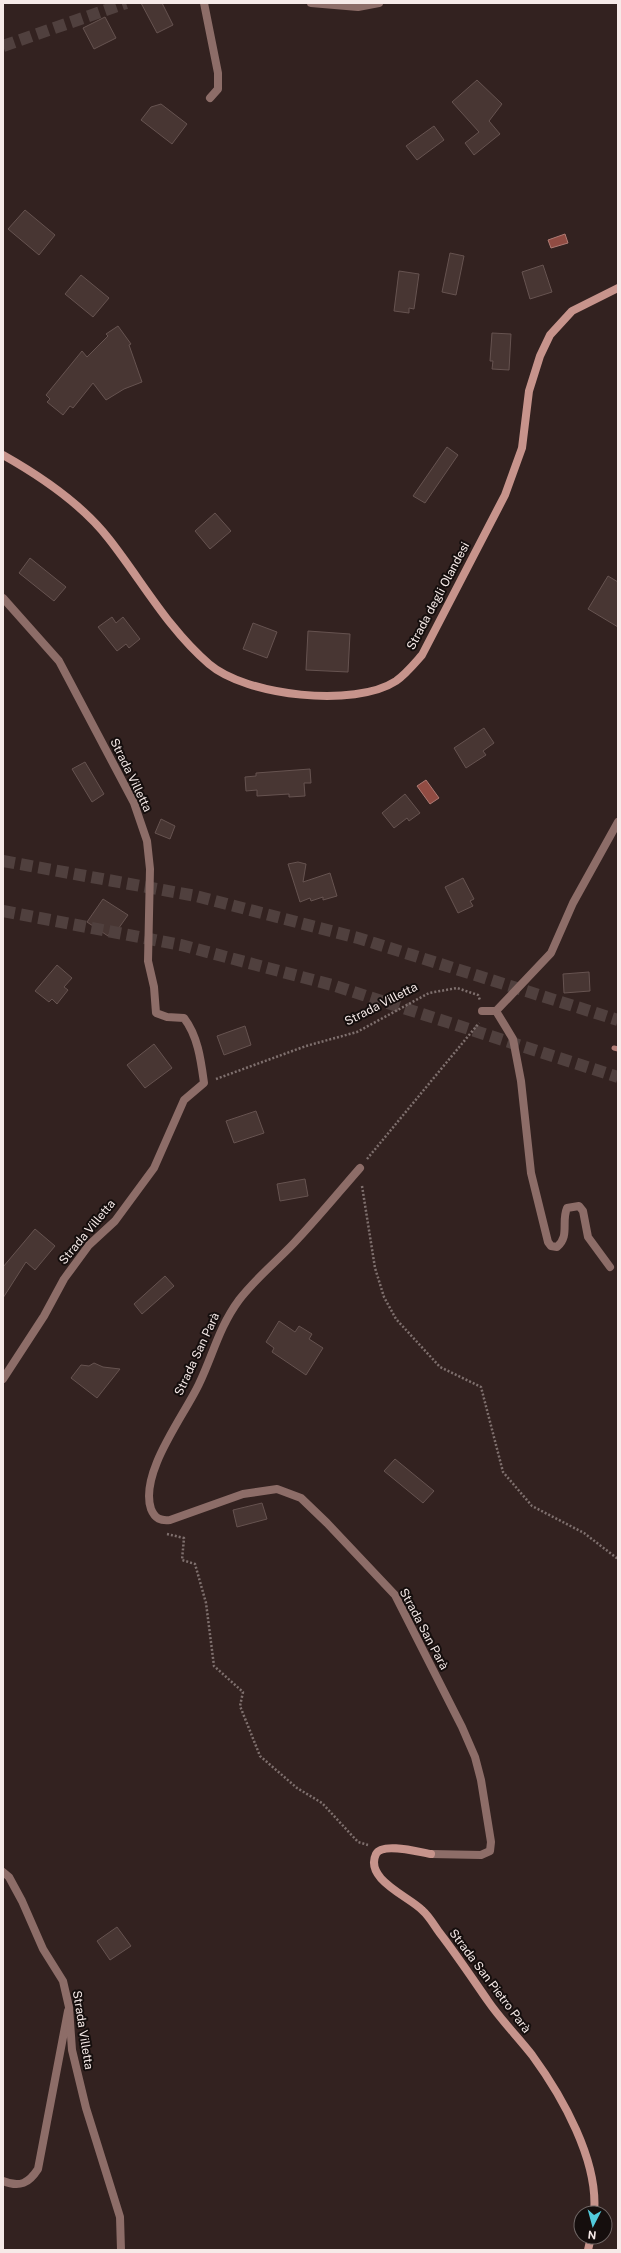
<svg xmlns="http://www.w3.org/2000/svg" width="621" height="2253" font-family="'Public Sans',sans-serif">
<rect width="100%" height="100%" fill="#332220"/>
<g fill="#914c43" stroke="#af7b74">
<path d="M565,234L568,243L551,248L548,240Z"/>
<path d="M426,780L439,798L430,804L417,786Z"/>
</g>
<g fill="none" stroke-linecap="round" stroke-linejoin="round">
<path stroke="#af7b74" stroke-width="5" d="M614,1048L618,1049"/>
</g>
<g fill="#483633" stroke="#665350">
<path d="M141,3H162L173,25L157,33Z"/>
<path d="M105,17L116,38L94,49L83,28Z"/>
<path d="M477,80L502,104L489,121L500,134L474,155L465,143L479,132L452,102Z"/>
<path d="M161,104L187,124L172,144L141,120L151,107Z"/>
<path d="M434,126L444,140L417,160L406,146Z"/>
<path d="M25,210L55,235L39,255L8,229Z"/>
<path d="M450,253L464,256L456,295L442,292Z"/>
<path d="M543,265L552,292L530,299L522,272Z"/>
<path d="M399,271L419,274L414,309L409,308V313L394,311Z"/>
<path d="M81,275L109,298L93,317L65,294Z"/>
<path d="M118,326L131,344L129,345L142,382L124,389L106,400L93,383L73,408L70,406L63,415L47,402L50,399L46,395L82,351L87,357L108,336L106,334Z"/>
<path d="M492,333L511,334L509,370L492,369L493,361H490Z"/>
<path d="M447,447L458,455L425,503L413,496Z"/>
<path d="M215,513L231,531L210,549L195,531Z"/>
<path d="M30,558L66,587L54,601L19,573Z"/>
<path d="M608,576L618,582V627L588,609Z"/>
<path d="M112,617L116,623L123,617L140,639L129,648L126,644L117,651L98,627Z"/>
<path d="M253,623L277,632L267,658L243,649Z"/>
<path d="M308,631L350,634L348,672L306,670Z"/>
<path d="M484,728L494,743L483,751L486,755L466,768L454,748Z"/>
<path d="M85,762L104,794L92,802L72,769Z"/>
<path d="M310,769L311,783H304L305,796L289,797V794L257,796V790L246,791L245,777L256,776V773Z"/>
<path d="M405,794L420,813L409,821L407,818L394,828L382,813Z"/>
<path d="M161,819L175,826L170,839L155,833Z"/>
<path d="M298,862L306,864L303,882L330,873L337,896L323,900V897L311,901L310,898L300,902L288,864Z"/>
<path d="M463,878L474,899L470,901L473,906L458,913L445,887Z"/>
<path d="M103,899L128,915L116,932L112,929L108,936L87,922Z"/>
<path d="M57,965L72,978L64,987L68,990L57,1004L52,999L49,1002L35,991Z"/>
<path d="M589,972L590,991L564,993L563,974Z"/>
<path d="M245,1026L251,1045L224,1055L217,1036Z"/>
<path d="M154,1044L172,1068L145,1088L127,1065Z"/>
<path d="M256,1111L264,1133L234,1143L226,1121Z"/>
<path d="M305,1179L308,1196L280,1201L277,1184Z"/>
<path d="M35,1229L55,1246L35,1270L26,1262L3,1298V1267Z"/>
<path d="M165,1276L174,1286L142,1314L134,1304Z"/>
<path d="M279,1321L295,1332L299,1326L312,1334L309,1339L323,1348L306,1375L272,1352L274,1348L266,1342Z"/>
<path d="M94,1363L103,1367L120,1369L97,1398L71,1378L81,1365L89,1366Z"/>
<path d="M395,1459L434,1491L423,1503L384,1471Z"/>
<path d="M262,1503L267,1519L237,1527L233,1510Z"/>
<path d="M117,1927L131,1946L110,1960L97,1941Z"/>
</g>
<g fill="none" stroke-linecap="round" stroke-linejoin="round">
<g stroke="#50403e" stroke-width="12" stroke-dasharray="12 6" stroke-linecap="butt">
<path d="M3,46L126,3"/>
<path d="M3,861L196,896L358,938L618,1020"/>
<path d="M3,911L181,945L332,985L618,1077"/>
</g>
<g stroke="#7f706e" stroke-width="2.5" stroke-dasharray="2 2" stroke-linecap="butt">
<path d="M216,1079L306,1046L357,1032L429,993L457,988L478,995L480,1000"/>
<path d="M367,1159L479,1023"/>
<path d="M362,1186L375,1268L384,1297L396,1319L440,1367L481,1387L503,1472L532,1506L584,1533L618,1559"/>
<path d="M167,1534L184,1538L182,1560L195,1564L206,1603L214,1666L243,1692L240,1706L260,1756L297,1788L322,1803L358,1842L368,1845"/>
</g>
<g stroke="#8d6d68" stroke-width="8">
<path d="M204,3L218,73V89L210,98"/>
<path d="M3,2181C20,2188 29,2183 38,2169L68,2011"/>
</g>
<g stroke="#8d6d68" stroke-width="8">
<path d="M311,3L358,7L379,3"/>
<path d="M3,598L59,661L134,803L147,841L150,869L148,961L154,987L156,1013L167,1017L184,1018C198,1036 201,1061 204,1083L184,1100L154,1168L115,1221L89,1245L64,1279L44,1316L3,1379"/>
<path d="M482,1011H496L551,953L573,903L618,822"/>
<path d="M496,1011L513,1039L521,1081L531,1173L548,1242L551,1246L557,1247C570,1236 561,1222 567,1208L579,1206L583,1211L588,1237L610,1267"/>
<path d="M360,1168C338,1193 317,1219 294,1243C276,1262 255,1279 239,1300C219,1327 213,1355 199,1384C184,1416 139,1473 151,1509C155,1519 161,1521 170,1520L243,1494L277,1489L301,1498L327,1523L395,1595L462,1727L475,1757L481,1780L491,1842L490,1851L481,1855L431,1854"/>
<path d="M3,1872L9,1877L22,1901L43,1949L63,1981L69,2007L72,2050L86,2108L120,2217L121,2250"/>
</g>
<g stroke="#c7948c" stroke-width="8">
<path d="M3,455C42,477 82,504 109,539C142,581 168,629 209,664C246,696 355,708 396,681C406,674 414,664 422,655L505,495L522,448L529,391L540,356L550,335L572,311L618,288"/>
<path d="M431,1854C419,1852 382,1842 376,1854C364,1879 408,1896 422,1910C429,1916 434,1925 439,1932C456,1954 472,1978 488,2001C501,2020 518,2037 532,2055C562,2096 599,2161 594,2213"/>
<path d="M588,2250L591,2237"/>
</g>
</g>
<g text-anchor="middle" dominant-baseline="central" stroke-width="4" stroke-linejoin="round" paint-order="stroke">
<g font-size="12" fill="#f6eae8" stroke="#150e0d">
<text transform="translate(438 596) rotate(-62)">Strada degli Olandesi</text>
<text transform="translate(131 775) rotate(64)">Strada Villetta</text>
<text transform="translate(381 1004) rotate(-27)">Strada Villetta</text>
<text transform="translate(87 1232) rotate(-50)">Strada Villetta</text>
<text transform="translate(197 1354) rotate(-65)">Strada San Parà</text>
<text transform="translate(424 1629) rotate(62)">Strada San Parà</text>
<text transform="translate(490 1981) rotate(53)">Strada San Pietro Parà</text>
<text transform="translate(83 2030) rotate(81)">Strada Villetta</text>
</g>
</g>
<rect width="621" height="2253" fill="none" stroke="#f6eae8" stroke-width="8"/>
<g transform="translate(593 2225) rotate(186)"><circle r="19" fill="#150e0d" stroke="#6f6665"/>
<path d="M0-3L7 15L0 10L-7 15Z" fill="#53cadc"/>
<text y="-6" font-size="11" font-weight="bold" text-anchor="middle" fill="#f6eae8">N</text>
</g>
</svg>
